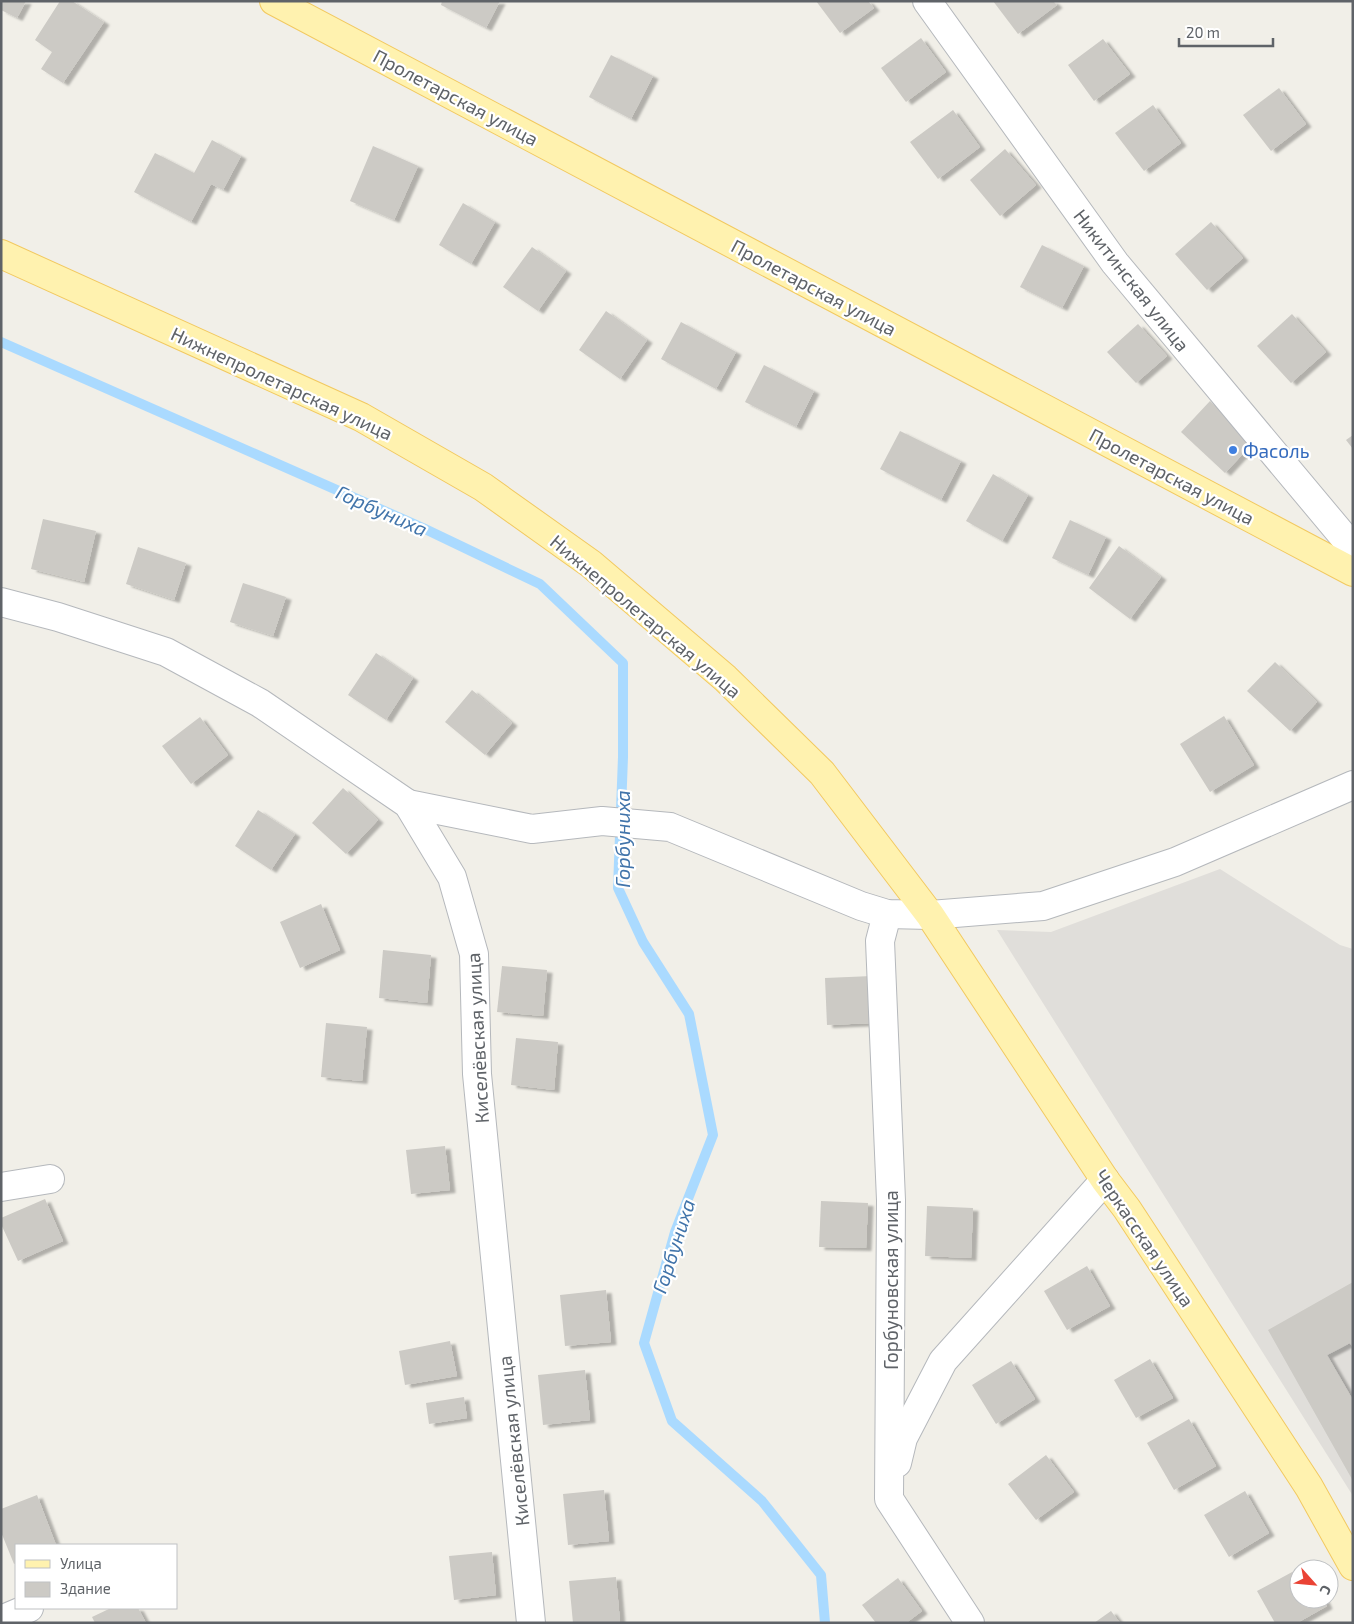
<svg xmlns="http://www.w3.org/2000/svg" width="1354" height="1624" font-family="'Exo 2',sans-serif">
<defs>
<filter id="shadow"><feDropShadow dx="5.5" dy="3" stdDeviation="1" flood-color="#0004"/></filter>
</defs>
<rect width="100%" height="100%" fill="#f1efe8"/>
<path fill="#e0deda" d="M1220,869L1340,945L1353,949V1496L997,930L1051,932Z"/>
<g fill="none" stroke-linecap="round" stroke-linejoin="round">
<path stroke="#aadaff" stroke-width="10" d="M1,342L423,528L540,584L623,663V757L618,888L643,942L689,1014L713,1135L675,1232L644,1343L672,1421L762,1501L821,1575L825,1623"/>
</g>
<g fill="#cccac5" filter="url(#shadow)">
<path d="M1,1H26L17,18L1,10Z"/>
<path d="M60,1H72L104,22L63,83L41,69L52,52L35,40Z"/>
<path d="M442,1H500L486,28L441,5Z"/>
<path d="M816,1H868L874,8L840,33Z"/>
<path d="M993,1H1053L1057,5L1018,34Z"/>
<path d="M921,38L946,72L906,102L881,68Z"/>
<path d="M1103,39L1130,74L1094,101L1068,65Z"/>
<path d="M611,55L653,76L631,119L589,97Z"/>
<path d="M1279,88L1306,124L1271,151L1243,115Z"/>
<path d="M1153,105L1181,143L1144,171L1115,133Z"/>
<path d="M953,110L980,147L938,179L910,142Z"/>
<path d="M212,140L241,156L223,190L211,184L191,222L134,192L155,153L194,173Z"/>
<path d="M373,146L418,166L394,220L350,201Z"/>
<path d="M1005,149L1036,185L1000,216L970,180Z"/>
<path d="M463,203L495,222L471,264L439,245Z"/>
<path d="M1211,222L1243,258L1207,290L1175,254Z"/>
<path d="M1042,245L1084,266L1062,308L1020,287Z"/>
<path d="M532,247L566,271L538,311L503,287Z"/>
<path d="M606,311L647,340L620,379L579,350Z"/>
<path d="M1292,314L1326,352L1291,383L1257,346Z"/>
<path d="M681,322L736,352L716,389L661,359Z"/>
<path d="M1138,324L1167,356L1136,383L1107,352Z"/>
<path d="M764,365L814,391L796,427L745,402Z"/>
<path d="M1210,401L1254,442L1225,473L1181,432Z"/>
<path d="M900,431L961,461L941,500L880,469Z"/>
<path d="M1353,435V449L1346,440Z"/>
<path d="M993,474L1028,495L1002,541L966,521Z"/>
<path d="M43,519L96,531L84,582L31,569Z"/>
<path d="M1070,520L1106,537L1088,575L1052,558Z"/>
<path d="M1119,546L1161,577L1130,619L1089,588Z"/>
<path d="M138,547L186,563L174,600L126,584Z"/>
<path d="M243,583L286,597L273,636L230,622Z"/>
<path d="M376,653L413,678L386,720L348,695Z"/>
<path d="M1275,662L1317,702L1290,731L1247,691Z"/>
<path d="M472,690L512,723L485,755L445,722Z"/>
<path d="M1224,716L1254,765L1210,792L1180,744Z"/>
<path d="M200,717L228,755L191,784L162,746Z"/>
<path d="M343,788L378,820L346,854L312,823Z"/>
<path d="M258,810L295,834L271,870L235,846Z"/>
<path d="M321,904L340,950L300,968L280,922Z"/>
<path d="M383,950L431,955L427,1003L379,998Z"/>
<path d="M502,966L547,970L543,1016L497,1012Z"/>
<path d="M872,976L874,1023L827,1025L825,978Z"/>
<path d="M326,1023L367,1027L362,1081L321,1077Z"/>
<path d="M516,1038L558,1042L554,1090L511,1085Z"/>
<path d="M445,1146L450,1190L411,1194L406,1150Z"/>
<path d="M45,1199L63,1241L18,1261L1,1224V1218Z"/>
<path d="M821,1201L868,1203L866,1248L819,1247Z"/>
<path d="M927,1206L973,1208L971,1258L925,1256Z"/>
<path d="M1087,1266L1110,1306L1067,1330L1044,1291Z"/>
<path d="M1353,1282V1348L1350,1343L1327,1355L1353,1400V1481L1268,1330Z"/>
<path d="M606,1290L611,1342L565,1346L560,1295Z"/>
<path d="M450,1341L457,1376L405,1385L399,1351Z"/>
<path d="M1150,1359L1173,1398L1136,1418L1114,1380Z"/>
<path d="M1011,1361L1035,1399L996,1424L972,1385Z"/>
<path d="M585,1370L590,1420L543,1425L538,1375Z"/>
<path d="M464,1397L467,1418L429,1424L426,1403Z"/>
<path d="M1189,1419L1216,1466L1174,1490L1147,1443Z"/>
<path d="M1046,1455L1074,1492L1036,1520L1008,1484Z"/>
<path d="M604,1490L609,1541L568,1545L563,1494Z"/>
<path d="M1245,1491L1269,1533L1229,1557L1204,1515Z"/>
<path d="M37,1495L56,1545H16V1563L14,1564L1,1532V1509Z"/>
<path d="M492,1552L496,1595L454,1600L449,1556Z"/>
<path d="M1305,1565L1307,1569H1299V1599H1324L1327,1606L1297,1623H1275L1257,1591Z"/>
<path d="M616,1577L620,1622L573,1623L569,1581Z"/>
<path d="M898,1578L922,1611L906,1623H876L862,1605Z"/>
<path d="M111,1608H138L146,1623H95L92,1617Z"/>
<path d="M1111,1611L1120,1623H1094Z"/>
</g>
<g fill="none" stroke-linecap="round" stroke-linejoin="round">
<defs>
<g id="minor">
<path d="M927,1L1115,263L1353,548"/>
<path d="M1,602L58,617L166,652L260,703L408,804L452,877L474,954L477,1074L531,1623"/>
<path d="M408,804L532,829L602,821L670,827L861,906L887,914L930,915L1043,906L1175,862L1353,785"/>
<path d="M887,914L880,941L891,1200L889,1499L970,1623"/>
<path d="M1,1187L50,1179"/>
<path d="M897,1463L903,1438L943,1361L1105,1180"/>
<path d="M1,1620L29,1608"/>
</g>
<g id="major">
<path d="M274,1L1353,572"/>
<path d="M1,254L361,417L483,487L591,564L725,678L822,773L930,915L1105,1180L1127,1209L1309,1487L1353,1566"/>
</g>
</defs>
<use href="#minor" stroke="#b5b8bc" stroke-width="30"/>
<use href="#major" stroke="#f2c960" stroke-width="30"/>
<use href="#minor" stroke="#fff" stroke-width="28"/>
<use href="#major" stroke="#fff2af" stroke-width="28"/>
</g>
<circle fill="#3f7fe0" stroke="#fff" stroke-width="2" cx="1233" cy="450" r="5"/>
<g text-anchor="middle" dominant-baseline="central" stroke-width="4.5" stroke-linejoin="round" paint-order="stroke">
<g font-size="19" fill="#5f6368" stroke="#fff">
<text transform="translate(456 97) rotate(28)">Пролетарская улица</text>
<text transform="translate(1132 280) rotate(52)">Никитинская улица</text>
<text transform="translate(814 287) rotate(28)">Пролетарская улица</text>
<text transform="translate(282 383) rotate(25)">Нижнепролетарская улица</text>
<text transform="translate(1172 476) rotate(28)">Пролетарская улица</text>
<text transform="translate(646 616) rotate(40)">Нижнепролетарская улица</text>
<text transform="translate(477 1038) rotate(-93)">Киселёвская улица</text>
<text transform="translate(1145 1238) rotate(56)">Черкасская улица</text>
<text transform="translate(890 1280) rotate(-90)">Горбуновская улица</text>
<text transform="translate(513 1441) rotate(-96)">Киселёвская улица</text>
</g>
<g font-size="19" fill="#366cbe" stroke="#fff" text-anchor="start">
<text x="1243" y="450">Фасоль</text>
</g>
<g font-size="20" font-style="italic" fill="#4174aa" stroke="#fff">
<text transform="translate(382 510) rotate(24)">Горбуниха</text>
<text transform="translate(622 839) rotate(-90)">Горбуниха</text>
<text transform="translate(673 1246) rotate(-72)">Горбуниха</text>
</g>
</g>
<rect width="1354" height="1624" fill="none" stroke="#5f6368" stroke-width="5"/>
<rect x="15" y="1544" width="162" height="65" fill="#ffffff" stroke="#bfc1c3"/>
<rect x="25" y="1560" width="25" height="8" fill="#fff2af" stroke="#bfc1c3"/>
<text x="60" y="1569" font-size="15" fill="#5f6368">Улица</text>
<rect x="25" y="1582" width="25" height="15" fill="#cccac5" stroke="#bfc1c3"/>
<text x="60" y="1594" font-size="15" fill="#5f6368">Здание</text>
<g transform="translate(1314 1584) rotate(117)"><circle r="24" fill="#ffffff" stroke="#bfc1c3"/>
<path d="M0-4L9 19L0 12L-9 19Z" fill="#ea4335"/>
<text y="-8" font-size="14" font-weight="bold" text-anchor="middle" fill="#5f6368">С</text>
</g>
<path d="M1179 38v8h94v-8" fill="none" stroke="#5f6368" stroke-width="2.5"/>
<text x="1186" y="38" font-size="15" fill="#5f6368" stroke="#ffffff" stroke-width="4" paint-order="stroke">20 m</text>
</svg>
